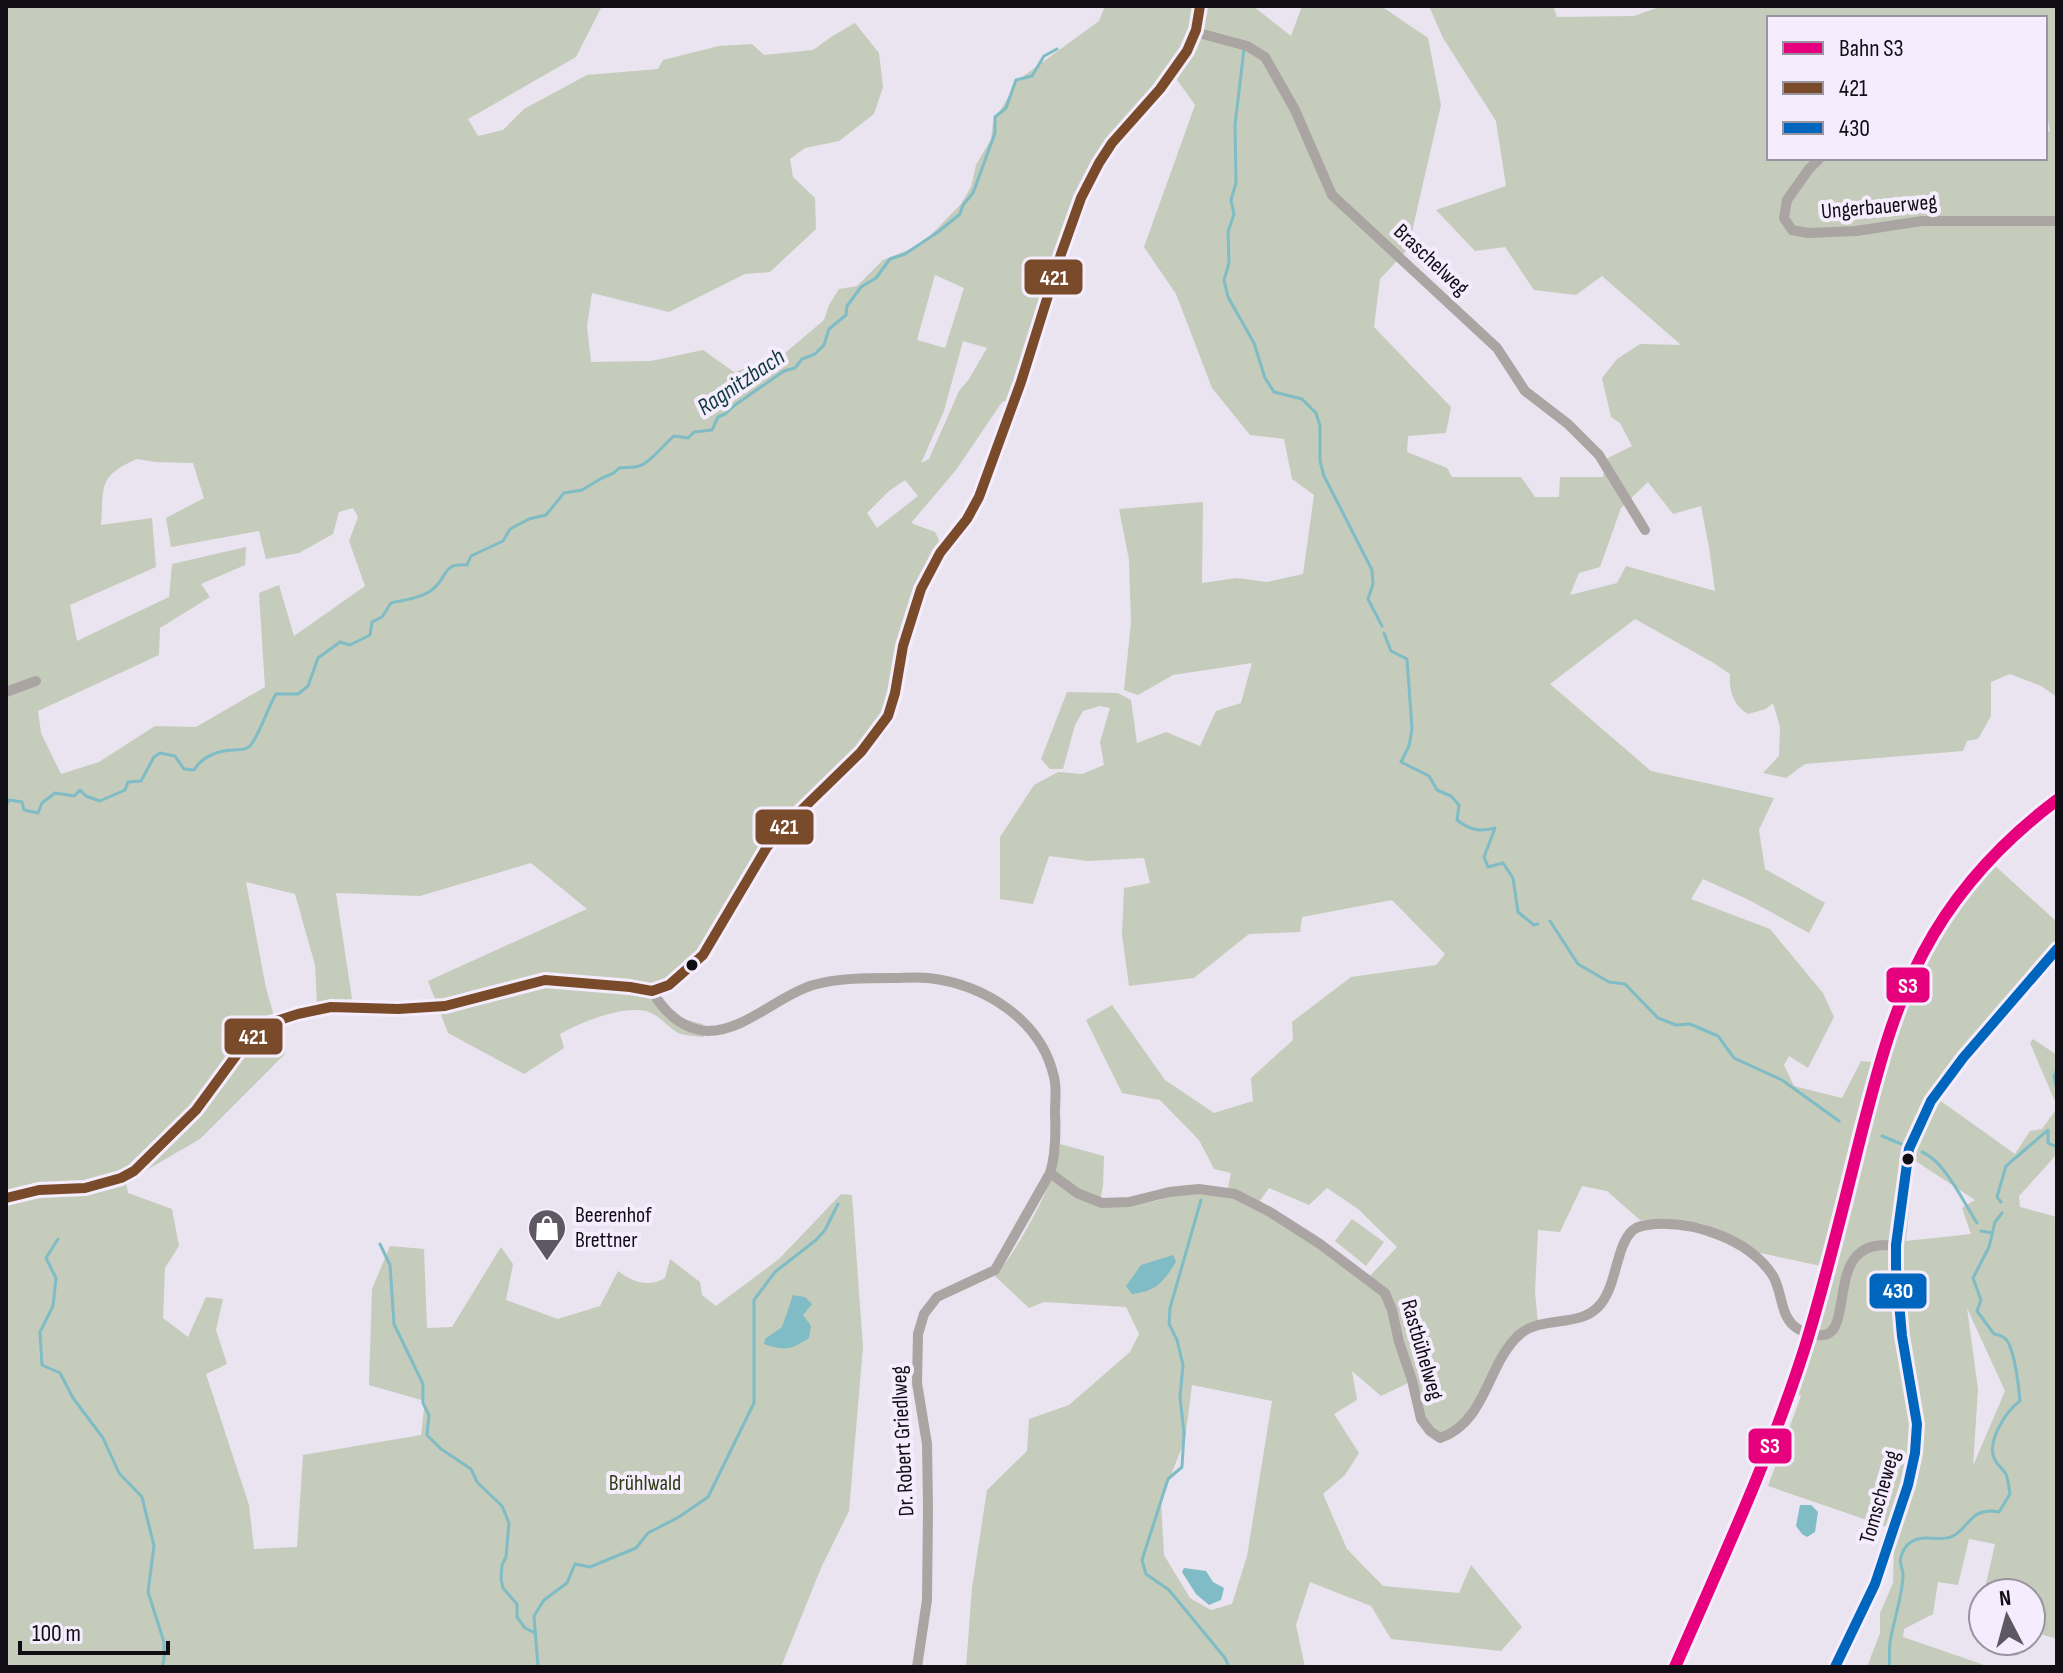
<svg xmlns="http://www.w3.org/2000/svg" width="2063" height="1673" font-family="'Sofia Sans Condensed',sans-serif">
<rect width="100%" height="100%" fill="#e9e4ef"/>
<g fill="#c5ccbb" fill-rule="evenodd">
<path d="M6,6H602L576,57L468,119L478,136L503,130L524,109L587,75L658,69L663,60L719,46L752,44L764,55L813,50L831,37L855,23L879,53L883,87L874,114L839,141L805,148L790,159L793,177L815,198L816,229L770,272L745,274L669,312L592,293L587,326L591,362L651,361L703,350L734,372L778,359L824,320L829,305L839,289L857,286L883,260L921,245L961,204L971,187L976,165L991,139L993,123L1018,80L1099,21L1105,6H1253L1291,36L1302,6H1381L1428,38L1441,105L1408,249L1380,279L1374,327L1451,407L1446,433L1408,436L1407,452L1447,468L1452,477H1521L1535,497H1559L1560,477H1603L1606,459L1632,446L1620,423L1611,417L1602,378L1617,359L1640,344L1681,345L1602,276L1576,295L1534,290L1505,247L1475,251L1436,210L1506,186L1496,121L1443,38L1429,6H1553L1557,17L1634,16L1662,6H2057V697L2041,686L2010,674L1991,682V716L1978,739L1967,741L1963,751L1805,764L1786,778L1763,773L1779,756L1780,727L1773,703L1766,709L1748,714C1733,705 1729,691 1730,674L1712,662L1635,619L1550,684L1651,771L1774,798L1759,830L1765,869L1825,903L1809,933L1749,900L1703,879L1691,899L1770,929L1823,993L1834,1017L1808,1068L1789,1056L1784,1065L1794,1086L1842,1098L1861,1061L1872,1062L1821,1266L1756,1252L1720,1230L1700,1223L1640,1220L1607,1191L1582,1186L1560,1232L1538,1230L1535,1292L1538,1324L1521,1334L1482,1400L1453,1434L1430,1431L1412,1381L1381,1396L1352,1371L1357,1400L1334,1414L1359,1453L1345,1475L1323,1494L1347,1549L1383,1586L1459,1593L1471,1565L1522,1627L1501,1651L1391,1639L1371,1606L1310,1582L1296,1625L1305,1667H966L972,1588L987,1490L1027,1451L1029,1419L1069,1405L1130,1352L1139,1334L1126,1307L1044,1302L1029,1308L995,1276C1017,1252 1059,1176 1060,1144L1104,1156L1103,1186L1099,1206L1134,1205L1160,1200L1169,1192L1228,1188L1231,1173L1214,1169L1199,1140L1160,1100L1122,1093L1086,1020L1112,1005L1165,1080L1214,1113L1253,1101L1251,1078L1293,1040L1292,1022L1351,977L1436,965L1445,954L1392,900L1302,917L1300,932L1249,934L1194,978L1129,986L1122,935L1124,888L1150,883L1144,858L1088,861L1049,856L1033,904L1000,899V837L1034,785L1058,772L1082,774L1104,765L1100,742L1110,708L1100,706L1083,711L1075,725L1063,769H1050L1041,759L1067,692L1118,693L1131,700L1137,743L1166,732L1200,746L1216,711L1241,703L1252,663L1173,675L1138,695L1124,690L1131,623L1129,560L1119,509L1203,502L1202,583L1237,578L1267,582L1303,574L1314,495L1292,479L1284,439L1250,435L1212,388L1176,294L1144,247L1195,105L1170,70L1090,180L1030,351L1025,354L1008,400L1002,402L956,470L911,523L935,532L942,546L916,589L897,653L886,733L838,783L824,780L788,814L758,853L704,943L677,972L648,990L645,995C662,1009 681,1020 703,1024L704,1037C696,1036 685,1036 678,1033C668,1027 658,1014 646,1011C621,1006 581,1022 560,1034L564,1048L524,1074L448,1033L428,981L587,909L531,863L420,896L336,893L352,999L317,1004L315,965L295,894L246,882L266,988L285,1054L200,1139L126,1182L128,1193L172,1209L179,1246L165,1268L163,1318L188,1337L206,1297L223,1299L216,1330L227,1364L206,1374L249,1505L254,1549L297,1547L303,1455L421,1435L425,1401L369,1385L372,1289L390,1246L424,1249L427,1328L452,1327L501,1247L513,1264L506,1300L558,1319L600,1306L618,1271C633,1282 648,1288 665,1278L670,1259L700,1282L702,1295L716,1306L779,1259L841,1194L852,1195L863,1347L849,1511L821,1568L781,1667H7ZM1769,18H2045V104L2050,131L2045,132V158H1769ZM935,275L964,288L945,348L917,340ZM963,341L987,348L969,379L959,391L929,459L921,463L944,411ZM137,459L155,462L193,463L204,498L166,518L171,547L259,531L266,559L299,553L333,534L339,512L353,508L358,517L349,541L365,586L294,636L279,585L259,593L265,687L196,727L155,726L99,762L61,774L41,733L38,711L159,655L160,628L210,597L201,584L245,565L246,547L172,564L169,597L77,641L70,605L156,567L152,518L101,525C104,487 97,476 137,459ZM905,480L918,496L877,528L867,513L889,491ZM1648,482L1673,514L1701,506L1709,547L1715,591L1626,566L1617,583L1570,595L1579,573L1600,567L1621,508ZM1269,1188L1309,1205L1327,1188L1358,1209L1397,1247L1367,1279L1257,1205ZM1192,1385L1272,1401L1247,1556L1232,1604L1211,1610L1190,1598L1164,1555L1161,1501L1185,1439Z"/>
<path d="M1993,864L2057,922V943C2011,990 1970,1040 1931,1094L2015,1154L2030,1131L2042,1129L2057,1108V1154L2019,1196L2020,1207L2057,1217V1639L2031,1631V1593H1984L1995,1544L1969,1539L1958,1585L1938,1582L1933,1614L1904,1629L1903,1637L1990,1667H1867L1880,1633V1613L1893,1583L1894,1544L1899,1531L1768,1486L1801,1396L1797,1394L1897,1024C1920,965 1951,911 1993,864ZM1914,1160L1975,1200L1962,1208L1971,1234L1906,1241ZM1967,1308L2005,1391L1973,1466L1978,1389Z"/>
<path d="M2033,1039L2057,1055V1106L2030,1043Z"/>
<path d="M1352,1219L1384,1242L1366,1266L1335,1241Z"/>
</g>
<g fill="#7fbcc5">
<path d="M1173,1255L1176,1262C1163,1282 1157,1291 1132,1294L1126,1286L1141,1265Z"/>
<path d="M793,1295L805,1297L812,1304L803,1315L811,1326L809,1338C791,1350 784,1351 764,1344L765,1339L782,1327Z"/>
<path d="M1800,1505H1811L1818,1512L1815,1532L1807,1537L1802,1534L1796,1526Z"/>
<path d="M1184,1568L1206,1571L1213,1582L1224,1588L1221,1600L1209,1605L1196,1594L1182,1572Z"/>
</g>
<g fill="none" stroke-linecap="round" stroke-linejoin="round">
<g stroke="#7fbcc5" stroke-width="3">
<path d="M1244,49L1235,125L1236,183L1231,200L1234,214L1228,232L1229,263L1224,280L1228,297L1254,343L1265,378L1274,392L1302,399L1316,413L1320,426V461L1324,476L1372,570L1373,584L1368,599L1382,626"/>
<path d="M1384,633L1391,651L1407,659L1412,729L1409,746L1401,762L1429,776L1437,790L1451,796L1459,805L1457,820C1470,830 1479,832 1495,828L1484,857L1488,867L1503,863L1513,878L1518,912L1534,925L1538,924"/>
<path d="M6,806L9,800L22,802L24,810L38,813L42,803L55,793L74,796L80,790L86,796L100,801L125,790L128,782L141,781L154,757L160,753L175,756L184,769L194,770C202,757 217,751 232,750C238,749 245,751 250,746C258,738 268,707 276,694H298L308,686L318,658L340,642L350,645L370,635L372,622L382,617L391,603C404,600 417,599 429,592C449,580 440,562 467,565L471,556L503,541L510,529L529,519L546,515L564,493L582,490L602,478L614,473L619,468C625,467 633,468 639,466C650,463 664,444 674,436L688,438L694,432L712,430L718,417L725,414L735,405L784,371L795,368L802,359L815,354L824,345L829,329L846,315L847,306L861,287L876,278L890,259L905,254L938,232L960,214L963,205L973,193L995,133V117L1006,108L1016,80L1032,76L1044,56L1057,49"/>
<path d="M1550,921L1578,964L1609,982L1625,984L1658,1018L1676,1025L1690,1024L1718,1036L1734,1058L1782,1080L1839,1121"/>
<path d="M2057,1069L2054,1076L2057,1090"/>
<path d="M1882,1136L1906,1146"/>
<path d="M1922,1152C1944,1160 1964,1203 1977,1223"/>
<path d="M1201,1200L1170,1308L1169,1324L1177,1340L1183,1365L1180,1397L1184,1433L1182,1467L1168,1479L1142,1560L1146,1574L1169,1590L1225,1658L1229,1667"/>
<path d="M2001,1202L1997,1197L2006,1166L2048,1130V1143L2057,1147"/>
<path d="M1981,1231L1992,1233"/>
<path d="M58,1239L46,1258L56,1278L53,1306L40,1332L42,1365L60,1373L73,1398L103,1438L119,1473L142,1497L154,1546L148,1592L164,1642V1660L162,1667"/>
<path d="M380,1244L390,1265L394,1324L423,1384V1403L429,1415L427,1435L441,1449L471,1469L477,1482L502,1506L509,1523L506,1557L502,1565L501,1579L503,1588L517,1604V1617L525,1628L535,1633"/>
<path d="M538,1667L534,1616L544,1600L567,1583L575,1564L590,1567L636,1548L648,1533L679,1517L708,1497L754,1403V1300L775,1272L816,1240L825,1230L838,1204"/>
<path d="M1889,1667C1890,1659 1889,1651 1890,1642C1893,1623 1903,1594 1903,1575C1903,1568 1899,1565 1901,1557C1902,1552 1906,1545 1911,1542C1924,1533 1940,1543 1953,1536C1969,1528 1971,1506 1999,1512L2010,1494C2009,1488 2008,1480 2006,1474C2003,1469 1996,1464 1994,1458C1987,1441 2006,1411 2020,1401C2019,1387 2015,1357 2009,1344C2006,1337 2001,1335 1994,1334L1977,1311L1981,1300L1973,1278L1989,1247L1995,1222L2002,1213"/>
</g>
<g stroke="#aaa4a2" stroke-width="10">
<path d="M1195,32L1247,46L1265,57L1295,110L1332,195L1497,348L1525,391L1568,424L1599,455L1645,530"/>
<path d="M1820,158L1809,169L1787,200L1784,218L1792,230L1808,233L1856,231L1922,221H2057"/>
<path d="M6,692L36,681"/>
<path d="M652,991C664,1012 683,1030 708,1031C745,1031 779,995 813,985C837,978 867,978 892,978C904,978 916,977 928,978C983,984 1041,1019 1054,1077C1057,1088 1055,1101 1055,1113C1056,1133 1056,1154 1050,1173L995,1270L937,1297L924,1314L918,1334L917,1383L927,1444L928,1508L927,1600L917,1667"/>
<path d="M1050,1173L1077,1193L1102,1203L1129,1202L1169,1192L1199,1189L1235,1194L1270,1212L1320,1244L1385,1293L1392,1310L1399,1342L1412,1380L1421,1419L1430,1431L1440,1438C1486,1423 1487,1364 1519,1335C1541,1315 1578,1328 1598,1307C1617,1289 1615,1246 1633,1230C1639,1225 1647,1225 1655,1224C1697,1222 1750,1240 1773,1276C1782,1291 1780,1314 1794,1326C1801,1332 1814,1336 1823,1335C1849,1333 1834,1271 1861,1252C1871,1244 1885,1245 1896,1245"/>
<path d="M6,1198L39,1190L85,1188L103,1184L121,1178L134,1171L196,1110L246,1042L270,1023L298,1014L331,1007L398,1009L445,1006L545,980L630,987L652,991L669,985L691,967L703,955L767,847L783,828L861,752L883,724L888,716L895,693L903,646L921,589L940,553L967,519L979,497C1002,436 1025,374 1043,312C1059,260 1072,209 1099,163C1131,108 1195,74 1200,6"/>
<path d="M1835,1667L1875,1584L1908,1485L1915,1453L1917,1424L1902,1336L1896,1268V1245L1909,1149L1931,1101L1963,1058L2046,960L2057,949"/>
</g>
<defs>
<path id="bus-1" d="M6,1198L39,1190L85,1188L121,1178L134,1171L196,1110L246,1042L270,1023L298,1014L331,1007L398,1009L445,1006L545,980L630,987L652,991L669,985L703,955L767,847L783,828L861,752L888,716L895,693L903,646L921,589L940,553L967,519L979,497L1021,382L1061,254L1081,198L1099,163L1112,143L1160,89L1187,51L1196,30L1200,6"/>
<path id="bus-2" d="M1835,1667L1875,1584L1908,1485L1915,1453L1917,1424L1902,1336L1896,1268V1245L1909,1149L1931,1101L1963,1058L2057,949"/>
</defs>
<use href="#bus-1" stroke="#f5edfe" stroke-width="16"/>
<use href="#bus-2" stroke="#f5edfe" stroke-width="16"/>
<use href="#bus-1" stroke="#7a4b2a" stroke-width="10"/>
<use href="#bus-2" stroke="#0065bd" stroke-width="10"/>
<defs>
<path id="rail-1" d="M1675,1667C1721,1562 1770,1457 1805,1347C1827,1276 1844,1203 1862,1131C1878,1069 1893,1010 1923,953C1955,892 2001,842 2057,800"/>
</defs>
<use href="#rail-1" stroke="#f5edfe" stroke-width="18"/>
<use href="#rail-1" stroke="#e6007e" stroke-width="12"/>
</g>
<defs>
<symbol id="shop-pin" viewBox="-11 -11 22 30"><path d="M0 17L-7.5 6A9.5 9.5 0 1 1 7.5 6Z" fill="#5d5861" stroke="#f5edfe"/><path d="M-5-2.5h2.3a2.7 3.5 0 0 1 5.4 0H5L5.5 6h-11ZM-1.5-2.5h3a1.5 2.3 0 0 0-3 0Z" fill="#fff"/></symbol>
</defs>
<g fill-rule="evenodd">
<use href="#shop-pin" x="525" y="1206" width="44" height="60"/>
</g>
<g fill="#110d14" stroke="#f5edfe" stroke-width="3">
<circle cx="692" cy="965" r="7"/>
<circle cx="1908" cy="1159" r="7"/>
</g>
<g text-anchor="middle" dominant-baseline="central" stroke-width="8" stroke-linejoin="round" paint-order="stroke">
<g font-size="22" fill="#110d14" stroke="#f5edfe">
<text transform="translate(1879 207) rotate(-5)">Ungerbauerweg</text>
<text transform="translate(1431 260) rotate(43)">Braschelweg</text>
<text transform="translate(1422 1350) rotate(74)">Rastbühelweg</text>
<text transform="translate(903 1441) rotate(-93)">Dr. Robert Griedlweg</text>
<text transform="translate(1880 1497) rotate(-74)">Tomscheweg</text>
</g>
<g font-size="22" fill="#110d14" stroke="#f5edfe" text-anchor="start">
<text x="575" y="1215">Beerenhof<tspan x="575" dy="25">Brettner</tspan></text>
</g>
<g font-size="22" fill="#2d3d11" stroke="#f5edfe">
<text x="645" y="1483">Brühlwald</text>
</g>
<g font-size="24" font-style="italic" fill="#123c3f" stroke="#f5edfe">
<text transform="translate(741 382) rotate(-34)">Ragnitzbach</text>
</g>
</g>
<g stroke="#f5edfe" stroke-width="3">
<rect x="1023" y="258" width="61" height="38" rx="8" fill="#7a4b2a"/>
<rect x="754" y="808" width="61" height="38" rx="8" fill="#7a4b2a"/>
<rect x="1885" y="966" width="46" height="38" rx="8" fill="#e6007e"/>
<rect x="223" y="1017" width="61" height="39" rx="8" fill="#7a4b2a"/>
<rect x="1868" y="1272" width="60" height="38" rx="8" fill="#0065bd"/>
<rect x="1747" y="1427" width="46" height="38" rx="8" fill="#e6007e"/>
</g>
<g font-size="22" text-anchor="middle" font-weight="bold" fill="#fff">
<text x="1054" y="285">421</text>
<text x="784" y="834">421</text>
<text x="1908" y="993">S3</text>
<text x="253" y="1044">421</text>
<text x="1898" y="1298">430</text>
<text x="1770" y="1453">S3</text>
</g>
<rect width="2063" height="1673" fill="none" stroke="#110d14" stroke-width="16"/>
<rect x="1767" y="16" width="280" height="144" fill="#f5edfe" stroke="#9a93a0" stroke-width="2"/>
<rect x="1783" y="42" width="40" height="12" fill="#e6007e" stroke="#9a93a0" stroke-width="2"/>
<text x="1839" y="56" font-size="24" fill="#110d14">Bahn S3</text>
<rect x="1783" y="82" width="40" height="12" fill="#7a4b2a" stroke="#9a93a0" stroke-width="2"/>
<text x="1839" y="96" font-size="24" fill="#110d14">421</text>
<rect x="1783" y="122" width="40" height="12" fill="#0065bd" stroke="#9a93a0" stroke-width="2"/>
<text x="1839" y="136" font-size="24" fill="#110d14">430</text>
<g transform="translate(2007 1617) rotate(354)"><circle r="38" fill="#f5edfe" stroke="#9a93a0" stroke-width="2"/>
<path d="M0-6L14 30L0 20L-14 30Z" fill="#5d5861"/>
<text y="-12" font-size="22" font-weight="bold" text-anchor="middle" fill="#110d14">N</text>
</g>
<path d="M20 1641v12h148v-12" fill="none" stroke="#110d14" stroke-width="4"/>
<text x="32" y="1641" font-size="24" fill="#110d14" stroke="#f5edfe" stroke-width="6" paint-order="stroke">100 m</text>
</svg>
